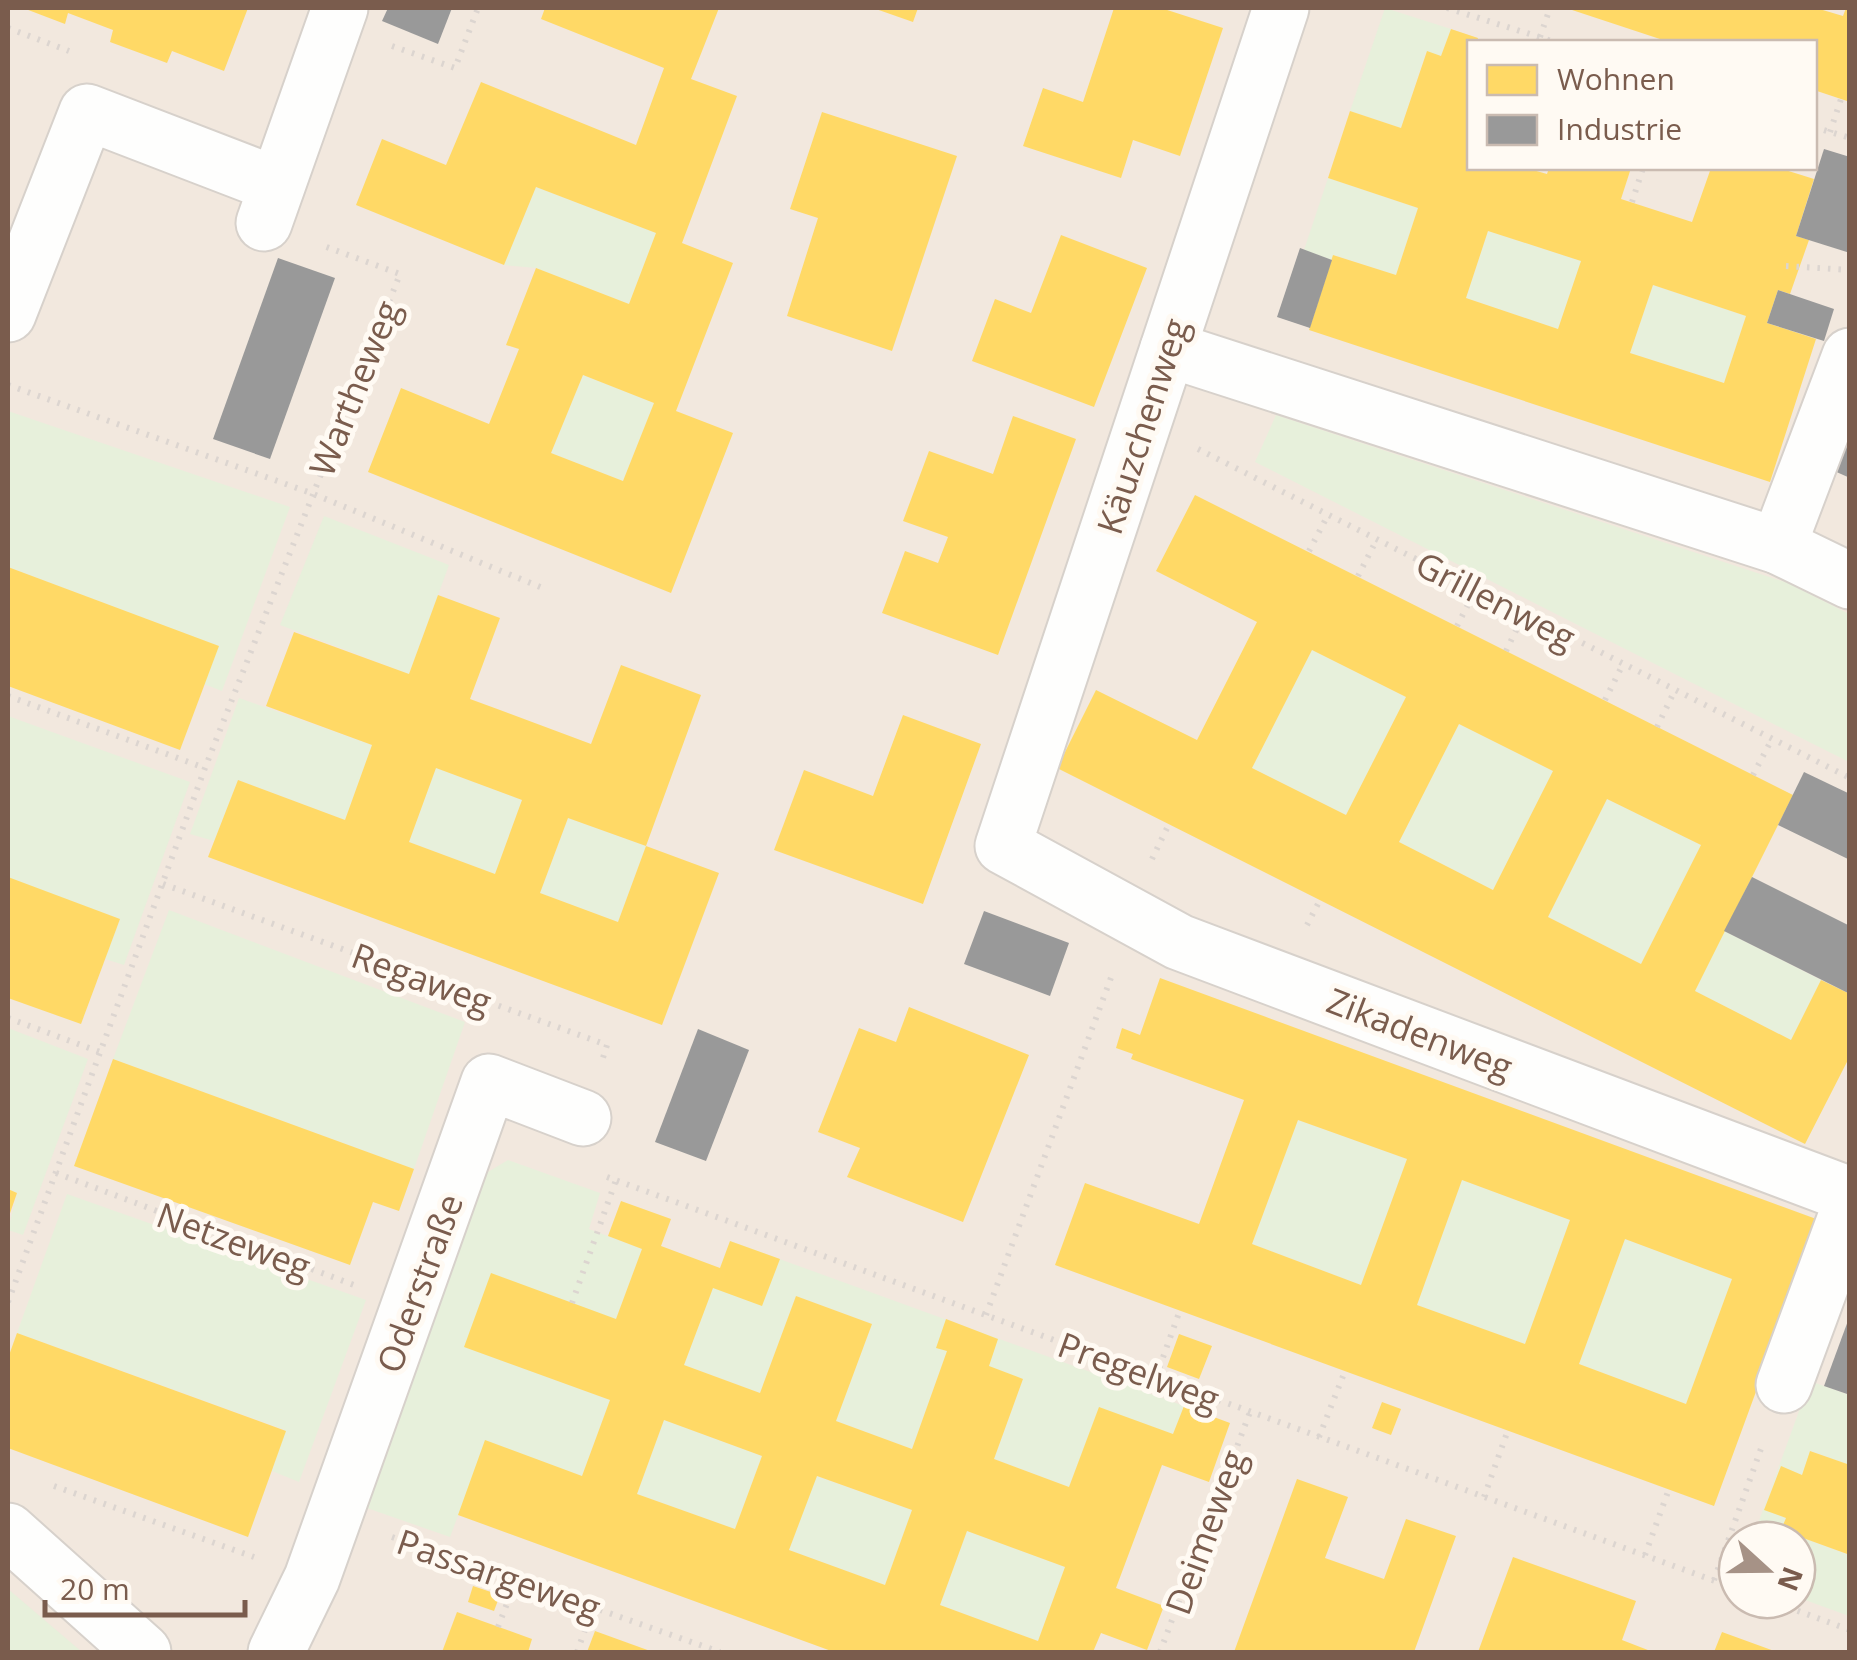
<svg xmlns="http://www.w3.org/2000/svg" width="1857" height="1660" font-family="'Open Sans',sans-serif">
<rect width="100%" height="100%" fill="#f9f5f0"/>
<path fill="#f2e8de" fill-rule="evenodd" d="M8,8H1849V1652H8ZM1470,42H1814V168H1470ZM1737,1540H1797V1600H1737Z"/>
<g fill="#e7f0db">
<path d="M1385,8L1451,29L1441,56L1426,52L1401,128L1350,111Z"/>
<path d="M1328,178L1418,208L1396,275L1334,255L1332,260L1304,250Z"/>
<path d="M536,187L656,233L629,304L536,268L504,265Z"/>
<path d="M1488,231L1581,261L1558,329L1466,298Z"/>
<path d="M1653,285L1746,316L1724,383L1630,353Z"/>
<path d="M583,375L654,403L623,481L551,453Z"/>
<path d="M8,411L290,507L222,691L204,684L218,646L8,567Z"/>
<path d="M1276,415L1788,583L1849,614V762L1255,462Z"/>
<path d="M324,516L449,565L409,674L280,625Z"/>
<path d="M1312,650L1406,697L1346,815L1252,768Z"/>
<path d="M239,698L372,745L345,820L238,780L214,841L190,834Z"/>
<path d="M8,716L190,782L124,965L105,959L120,919L8,878Z"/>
<path d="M1459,724L1553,771L1493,890L1399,842Z"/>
<path d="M436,768L522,800L495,874L409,842Z"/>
<path d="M1607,799L1701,845L1641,964L1548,917Z"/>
<path d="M568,818L646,846L618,922L540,893Z"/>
<path d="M169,910L465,1022L414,1169L113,1059Z"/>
<path d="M1724,931L1821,980L1791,1040L1695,991Z"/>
<path d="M8,1028L88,1059L23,1235L8,1230L17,1193L8,1189Z"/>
<path d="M1298,1120L1407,1159L1361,1285L1252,1244Z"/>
<path d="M508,1160L600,1193L589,1229L642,1249L616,1319L465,1347L610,1400L582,1476L486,1441L450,1537L364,1507L483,1175Z"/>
<path d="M1462,1180L1570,1220L1525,1344L1417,1305Z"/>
<path d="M67,1194L366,1300L299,1482L272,1471L285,1430L17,1333Z"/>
<path d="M1625,1239L1732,1279L1686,1404L1579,1364Z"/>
<path d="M730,1241L1184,1406L1173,1434L1099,1408L1069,1487L994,1459L1023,1379L947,1351L912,1449L836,1421L872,1324L796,1296L760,1393L684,1365Z"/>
<path d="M1810,1381L1849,1395V1465L1811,1451L1802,1475L1780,1467L1764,1509L1786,1518L1782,1530L1849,1555V1616L1797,1597V1540H1752Z"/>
<path d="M664,1420L762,1456L735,1529L637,1494Z"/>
<path d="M816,1476L912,1510L885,1585L789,1550Z"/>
<path d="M967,1531L1065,1567L1038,1641L940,1605Z"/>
<path d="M8,1589L82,1652H8Z"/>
</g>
<g fill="#ffd966" fill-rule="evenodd">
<path d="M23,8H248L224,71L172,51L167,63L110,42L113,30L68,13L65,24Z"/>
<path d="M545,8H719L691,79L737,96L682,243L733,263L676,411L733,433L671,593L368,472L401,388L489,424L519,349L506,345L536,268L629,304L656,233L536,187L504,265L356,205L382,139L446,165L481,82L636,145L664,68L541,19ZM583,375L654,403L623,481L551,453Z"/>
<path d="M873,8H918L913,22Z"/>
<path d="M1114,8H1161L1223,28L1180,156L1133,140L1121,178L1023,146L1043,88L1083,102Z"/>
<path d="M1566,8H1816L1843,16L1846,8H1850V102L1814,90V42H1669Z"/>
<path d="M1451,29L1478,38L1477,42H1470V168H1526L1547,174L1549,168H1631L1621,199L1692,222L1711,168H1779L1814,179L1796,236L1809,240L1790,294L1778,290L1767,323L1816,339L1770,482L1309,330L1333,255L1396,275L1418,208L1328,178L1350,111L1401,128L1427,51L1441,56ZM1488,231L1581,261L1558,329L1466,298ZM1653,285L1746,316L1724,383L1630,353Z"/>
<path d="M822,112L957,156L892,351L787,316L818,218L790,209Z"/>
<path d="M1061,235L1147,268L1094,407L972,361L995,299L1031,313Z"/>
<path d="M1013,416L1076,439L998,655L882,613L905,551L938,563L948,537L903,521L929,451L993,474Z"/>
<path d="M1195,495L1793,795L1695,991L1791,1040L1821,980L1850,994V1056L1805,1144L1057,768L1096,690L1197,740L1257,622L1156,571ZM1312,650L1406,697L1346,815L1252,768ZM1459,724L1553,771L1493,890L1399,842ZM1607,799L1701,845L1641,964L1548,917Z"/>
<path d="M8,567L219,646L180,750L8,686Z"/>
<path d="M438,595L500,618L470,699L500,710L591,744L621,665L701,695L646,846L719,873L662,1025L208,857L238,780L345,820L372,745L266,706L294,632L409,674ZM436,768L522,800L495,874L409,842ZM568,818L646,846L618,922L540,893Z"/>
<path d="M903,715L981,744L923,904L774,850L804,770L873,796Z"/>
<path d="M8,877L120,919L81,1024L8,998Z"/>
<path d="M1160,978L1819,1220L1714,1506L1055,1265L1085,1183L1199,1224L1244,1100L1131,1059L1133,1054L1116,1048L1122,1028L1140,1035ZM1298,1120L1407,1159L1361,1285L1252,1244ZM1462,1180L1570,1220L1525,1344L1417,1305ZM1625,1239L1732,1279L1686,1404L1579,1364Z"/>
<path d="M909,1007L1029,1055L963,1222L847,1177L860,1148L818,1132L859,1028L896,1042Z"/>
<path d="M113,1059L414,1169L399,1211L373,1202L350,1265L74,1166Z"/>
<path d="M8,1189L17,1193L8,1219Z"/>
<path d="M621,1201L671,1219L661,1246L720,1268L730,1241L780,1259L762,1306L713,1288L684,1365L760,1393L796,1296L872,1324L836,1421L912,1449L947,1351L936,1348L946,1319L998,1339L989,1366L1023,1379L994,1459L1069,1487L1099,1407L1173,1434L1184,1406L1230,1423L1209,1482L1162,1465L1116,1588L1164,1606L1147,1650L1101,1633L1093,1652H834L458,1515L485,1440L582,1476L610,1400L464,1347L491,1273L616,1319L642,1249L608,1236ZM664,1420L762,1456L735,1529L637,1494ZM817,1476L912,1510L885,1585L789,1550ZM967,1531L1065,1567L1038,1641L940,1605Z"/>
<path d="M17,1333L286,1431L248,1537L8,1448V1358Z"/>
<path d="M1179,1334L1212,1346L1199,1379L1167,1367Z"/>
<path d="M1382,1402L1401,1409L1391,1435L1372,1428Z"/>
<path d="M1810,1451L1850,1465V1555L1781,1530L1786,1518L1764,1510L1781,1466L1802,1475Z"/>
<path d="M1297,1479L1348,1497L1325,1558L1384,1579L1406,1519L1456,1536L1414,1652H1234Z"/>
<path d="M1513,1557L1636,1601L1622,1640L1653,1652H1478Z"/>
<path d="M473,1586L500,1595L494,1611L468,1602Z"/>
<path d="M457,1612L532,1639L528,1652H442Z"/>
<path d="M595,1631L653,1652H587Z"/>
<path d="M1722,1632L1777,1652H1714Z"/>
</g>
<g fill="#999">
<path d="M388,8H452L438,44L382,21Z"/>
<path d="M1824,149L1850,157V253L1796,236Z"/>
<path d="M1300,248L1332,260L1310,328L1277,317Z"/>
<path d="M278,258L335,278L270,459L213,439Z"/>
<path d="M1778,290L1834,309L1824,341L1767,323Z"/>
<path d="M1850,435V478L1832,470Z"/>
<path d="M1804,772L1850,794V860L1778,825Z"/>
<path d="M1752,877L1850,926V994L1724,931Z"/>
<path d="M984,911L1069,943L1050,996L964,964Z"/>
<path d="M698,1029L749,1050L706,1161L655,1142Z"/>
<path d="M1849,1318L1850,1319V1395L1824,1386Z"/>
</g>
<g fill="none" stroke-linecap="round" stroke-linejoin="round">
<defs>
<g id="minor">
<path d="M1281,8L1003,846L1179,942L1850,1195"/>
<path d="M264,223L340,8"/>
<path d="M8,314L87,112L277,185"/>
<path d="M1168,349L1778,546L1850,581"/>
<path d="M1778,546L1850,356"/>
<path d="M1784,1385L1850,1206"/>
<path d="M8,1531L143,1652"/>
<path d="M276,1652L312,1578L489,1082L583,1118"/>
</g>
</defs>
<use href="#minor" stroke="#d7d1cb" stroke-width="59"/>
<g stroke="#dcd5d0" stroke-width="6" stroke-dasharray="2.5 8" stroke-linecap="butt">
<path d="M1447,8L1555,42"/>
<path d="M8,28L69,51"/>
<path d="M1540,37L1550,8"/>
<path d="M392,46L455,68L478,8"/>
<path d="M1814,127L1850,138"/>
<path d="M1830,132L1841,99"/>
<path d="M1632,202L1643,168"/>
<path d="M1786,266L1850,270"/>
<path d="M8,385L311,493L545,589"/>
<path d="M1198,449L1850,778"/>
<path d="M1309,551L1328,515"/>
<path d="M1358,576L1377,539"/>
<path d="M1457,626L1476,589"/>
<path d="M1506,651L1524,614"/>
<path d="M8,696L205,768"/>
<path d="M1605,700L1623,664"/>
<path d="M1657,727L1675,690"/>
<path d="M1753,775L1772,739"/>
<path d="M1152,859L1169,824"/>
<path d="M163,884L607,1045L602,1061"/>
<path d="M1307,925L1320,900"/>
<path d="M8,1018L100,1052"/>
<path d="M56,1173L354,1285"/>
<path d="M607,1177L1737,1589"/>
<path d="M8,1302L205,768L400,274L321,245"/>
<path d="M572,1303L616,1180"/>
<path d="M986,1315L1112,975"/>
<path d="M1156,1377L1180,1310"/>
<path d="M1319,1437L1345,1371"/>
<path d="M54,1486L254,1557"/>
<path d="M1484,1497L1508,1430"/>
<path d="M392,1537L720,1652"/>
<path d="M1645,1555L1669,1489"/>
<path d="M1714,1580L1763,1443"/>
<path d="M1768,1600L1850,1630"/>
<path d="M498,1627L516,1580"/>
<path d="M577,1652L593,1608"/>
<path d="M1160,1652L1250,1412"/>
</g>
<use href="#minor" stroke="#fefefd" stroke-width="55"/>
</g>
<g text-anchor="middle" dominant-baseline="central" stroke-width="10" stroke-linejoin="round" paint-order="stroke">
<g font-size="35" fill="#7a5c4d" stroke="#fffaf3">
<text transform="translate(354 388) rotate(-68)">Wartheweg</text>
<text transform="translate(1142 426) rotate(-72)">Käuzchenweg</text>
<text transform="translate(1496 600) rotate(27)">Grillenweg</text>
<text transform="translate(422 978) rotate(20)">Regaweg</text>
<text transform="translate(1420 1033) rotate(21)">Zikadenweg</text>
<text transform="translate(234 1240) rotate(20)">Netzeweg</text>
<text transform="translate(419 1283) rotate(-70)">Oderstraße</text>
<text transform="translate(1139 1371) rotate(20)">Pregelweg</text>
<text transform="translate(1205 1532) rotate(-70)">Deimeweg</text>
<text transform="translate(499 1574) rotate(19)">Passargeweg</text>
</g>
</g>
<rect width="1857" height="1660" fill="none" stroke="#7a5c4d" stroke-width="20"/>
<rect x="1467" y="40" width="350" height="130" fill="#fffaf3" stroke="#cabbb1" stroke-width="2.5"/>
<rect x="1487" y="65" width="50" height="30" fill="#ffd966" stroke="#cabbb1" stroke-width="2.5"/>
<text x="1557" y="90" font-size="30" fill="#7a5c4d">Wohnen</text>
<rect x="1487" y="115" width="50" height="30" fill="#999999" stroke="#cabbb1" stroke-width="2.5"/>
<text x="1557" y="140" font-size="30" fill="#7a5c4d">Industrie</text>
<g transform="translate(1767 1570) rotate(111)"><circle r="48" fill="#fffaf3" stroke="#cabbb1" stroke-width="2.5"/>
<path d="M0-8L18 38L0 25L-18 38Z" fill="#a69286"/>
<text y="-15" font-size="28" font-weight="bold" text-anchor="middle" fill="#7a5c4d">N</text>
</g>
<path d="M45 1600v15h200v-15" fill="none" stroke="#7a5c4d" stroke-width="5"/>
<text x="60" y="1600" font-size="30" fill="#7a5c4d" stroke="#fffaf3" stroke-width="8" paint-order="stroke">20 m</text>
</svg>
